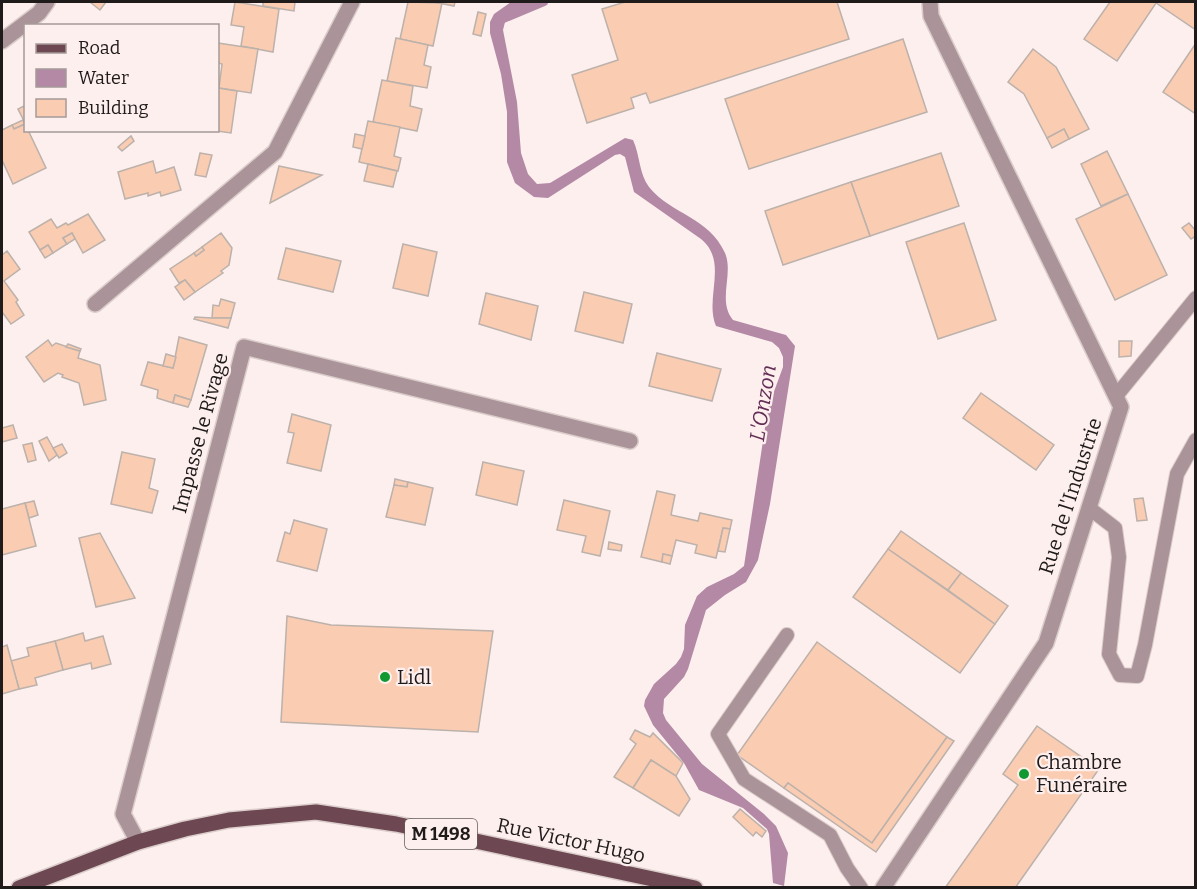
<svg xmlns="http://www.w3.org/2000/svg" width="1197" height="889" font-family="Bitter,serif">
<rect width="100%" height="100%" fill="#fdefed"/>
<path fill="#b389a6" d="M511,2H546L523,8L506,18L503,30L517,102L521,153L528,174L537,184L550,183L625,138L633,140C640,155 639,174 649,187C672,215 709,217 725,253C734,274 717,301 733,320L786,335L795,346L770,504L758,560L746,582L725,595L706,610L688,669L684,677L664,699L663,713L666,720L702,764L764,814L776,826L788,853L784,886L773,883L769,834L767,829L743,808L699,790L684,763L653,725L644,706L645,700L654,684L676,664L681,657L684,649L685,625L697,596L707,587L734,574L744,566L768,408L783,367V357L779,348L772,342L716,326C704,298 729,262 701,239L634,192L625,157L620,154L615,155L548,198L534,197L515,183L507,162V112L501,74L490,33V22L494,14Z"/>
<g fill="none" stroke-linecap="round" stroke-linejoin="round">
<path stroke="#b389a6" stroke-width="8" d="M501,20L544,2"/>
</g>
<g fill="#faccb2" stroke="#bcb1ab" stroke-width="1.5">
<path d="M90,2H106L100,10Z"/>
<path d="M235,2L279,9L273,52L241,46L244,27L231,25Z"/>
<path d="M263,2H295L294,11L263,6Z"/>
<path d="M408,2L442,3L433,46L400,39Z"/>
<path d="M434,2H455L454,6Z"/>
<path d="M625,2H837L849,39L650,103L646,93L631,98L634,108L587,123L572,75L618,60L602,9Z"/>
<path d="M1110,2H1196V30L1156,3L1117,61L1084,39Z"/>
<path d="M478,12L486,14L481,36L473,34Z"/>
<path d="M396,38L428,45L424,65L431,67L427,88L387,81Z"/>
<path d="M903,39L927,112L749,169L725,99Z"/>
<path d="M218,43L258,49L251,93L219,88L222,64L218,63Z"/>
<path d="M1196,43V114L1163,92Z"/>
<path d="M1033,49L1056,67L1089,129L1069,139L1064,129L1047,138L1024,94L1008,82Z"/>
<path d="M382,80L413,86L410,106L422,109L417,131L373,122Z"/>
<path d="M218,88L237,91L231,133L210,130H218Z"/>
<path d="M26,105V125L18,109Z"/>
<path d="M23,120L25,124L14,129L12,125Z"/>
<path d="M368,121L400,127L394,156L401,158L398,171L359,162Z"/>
<path d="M25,124L26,130H28L46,168L13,184L2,160V130L12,125L14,129Z"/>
<path d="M1064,129L1069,139L1052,148L1047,138Z"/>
<path d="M355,134L365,136L362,149L353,147Z"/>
<path d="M131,136L134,141L122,151L118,147Z"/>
<path d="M1107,151L1128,194L1101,206L1081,164Z"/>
<path d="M200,153L212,155L206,177L195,175Z"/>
<path d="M941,153L959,206L870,236L851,182Z"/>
<path d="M153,161L156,173L174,167L181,190L161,196L160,192L148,196V193L125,199L118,172Z"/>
<path d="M368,164L397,171L393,187L364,181Z"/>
<path d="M279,166L322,175L270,203Z"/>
<path d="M851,182L870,236L783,265L765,211Z"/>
<path d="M1128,194L1167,275L1115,300L1076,219Z"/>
<path d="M88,214L105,240L83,253L72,233L63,238L67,244L53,253L48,245L40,250L29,232L51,219L57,228L66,223L68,225Z"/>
<path d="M964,223L996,320L938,339L906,242Z"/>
<path d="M1189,223L1196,231V236L1191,239L1182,228Z"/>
<path d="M72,233L75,239L67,244L63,238Z"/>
<path d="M221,233L232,248L229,265L221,271L223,273L195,292L185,280L179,283L170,269L194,253L196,256L204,250L202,247Z"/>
<path d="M403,244L437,252L428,296L393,288Z"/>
<path d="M48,245L53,253L45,258L40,250Z"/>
<path d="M202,247L204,250L196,256L194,253Z"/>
<path d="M286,248L341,261L333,292L278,279Z"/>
<path d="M7,251L20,269L4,281L18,300L16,302L24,315L11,324L2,312V255Z"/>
<path d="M185,280L195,292L184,300L175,287Z"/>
<path d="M584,292L632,304L623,343L575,331Z"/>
<path d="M486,293L538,306L531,340L479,324Z"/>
<path d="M221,299L235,303L231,318H212L213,305L219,306Z"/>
<path d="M195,317L212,318H231L228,328L194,319Z"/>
<path d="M179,337L207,345L191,400L175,395L173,403L157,398L158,390L141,385L148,362L173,368Z"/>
<path d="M48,340L52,346L56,343L80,351L78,358L100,365L106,400L84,405L79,383L62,377L63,375L58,373L44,382L26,357Z"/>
<path d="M1119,341H1132L1131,356L1119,357Z"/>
<path d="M68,344L81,349L80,351L66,347Z"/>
<path d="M657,353L721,369L712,401L649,386Z"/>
<path d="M166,354L176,357L173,368L163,366Z"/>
<path d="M981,393L1054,445L1036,470L963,418Z"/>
<path d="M175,395L191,400L188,407L173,403Z"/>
<path d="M292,414L331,425L321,471L287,463L294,433L288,432Z"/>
<path d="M13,425L17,438L2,442V428Z"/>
<path d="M47,437L57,455L49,461L39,441Z"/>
<path d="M32,443L36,460L28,462L23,445Z"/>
<path d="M62,444L67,453L59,458L53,448Z"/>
<path d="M122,452L155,459L149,488L158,491L152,513L111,504Z"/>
<path d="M483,462L524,471L517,505L476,495Z"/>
<path d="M395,479L408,482L407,487L394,485Z"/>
<path d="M408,482L433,488L425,525L386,517L394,485L407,487Z"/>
<path d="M657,491L675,495L671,515L698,521L700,513L732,520L730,529L723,528L716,558L695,553L697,545L676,540L672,556L663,554L662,562L641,557Z"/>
<path d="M1143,498L1147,520L1137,521L1134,499Z"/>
<path d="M564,500L610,511L600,556L582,552L586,536L557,530Z"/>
<path d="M34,501L38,515L29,518L25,503Z"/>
<path d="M25,503L36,546L2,555V509Z"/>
<path d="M294,520L327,529L317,571L277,561L285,532L290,534Z"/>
<path d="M723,528L730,529L725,552L718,551Z"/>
<path d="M901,531L961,573L948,590L888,549Z"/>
<path d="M100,533L135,598L96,607L79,538Z"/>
<path d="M609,542L622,545L621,551L608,549Z"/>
<path d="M888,549L995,624L960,673L853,597Z"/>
<path d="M663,554L672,556L670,564L662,562Z"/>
<path d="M961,573L1008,606L995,624L948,590Z"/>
<path d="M287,616L331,625L493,631L478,732L281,722Z"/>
<path d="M83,633L85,641L103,636L111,664L92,669L91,663L63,670L55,641Z"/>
<path d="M55,641L63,670L35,678L37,685L19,689L11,661L29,656L27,648Z"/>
<path d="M817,642L947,737L872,843L788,783L784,788L737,755Z"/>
<path d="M7,645L19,689L2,694V647Z"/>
<path d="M1037,726L1099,769L1015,888H945L1018,785L1003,774Z"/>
<path d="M635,730L650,737L653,733L683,763L676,776L651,760L633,788L614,777L636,744L630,739Z"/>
<path d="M947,737L954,741L876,852L784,788L788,783L872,843Z"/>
<path d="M651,760L676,776L690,799L679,816L633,788Z"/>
<path d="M740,809L766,831L762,837L756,832L753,836L733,817Z"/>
</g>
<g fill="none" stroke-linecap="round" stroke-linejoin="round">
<defs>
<g id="service">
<path d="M1116,396L1196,298"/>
<path d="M1089,508L1115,528L1119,557L1109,654L1120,675L1137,676L1145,645L1177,474L1196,440"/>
<path d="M787,635L718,734L744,779L830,835L847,868L861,888"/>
</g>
<g id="minor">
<path d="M2,41L39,13L47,2"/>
<path d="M95,304L275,152L352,2"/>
<path d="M138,842L123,814L244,347L630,441"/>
<path d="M883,888L1046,643L1121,407L931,16L930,2"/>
</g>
<path id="primary" d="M19,888L138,842L185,829L229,820L316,812L396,824L695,888"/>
</defs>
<use href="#service" stroke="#dacdcb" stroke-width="16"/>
<use href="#minor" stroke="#dacdcb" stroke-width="18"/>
<use href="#primary" stroke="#dacdcb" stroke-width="18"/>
<use href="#service" stroke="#ab9499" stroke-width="14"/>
<use href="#minor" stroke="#ab9499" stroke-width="15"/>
<use href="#primary" stroke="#6d4751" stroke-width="15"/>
</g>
<g fill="#109930" stroke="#fdefed" stroke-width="2">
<circle cx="385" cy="677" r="6"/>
<circle cx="1024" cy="774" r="6"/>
</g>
<g text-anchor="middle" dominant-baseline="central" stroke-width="4.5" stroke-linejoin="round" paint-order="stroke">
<rect fill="#fdefed" stroke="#625b5a" stroke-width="1.5" x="405" y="819" width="72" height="30" rx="4.5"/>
<g font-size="18" font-weight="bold" fill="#201b1b">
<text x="441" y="834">M 1498</text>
</g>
<g font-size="20" fill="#201b1b" stroke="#fdefed">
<text transform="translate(200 433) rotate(-75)">Impasse le Rivage</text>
<text transform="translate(1070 496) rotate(-72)">Rue de l'Industrie</text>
<text transform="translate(571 840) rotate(12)">Rue Victor Hugo</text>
</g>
<g font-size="20" fill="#201b1b" stroke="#fdefed" text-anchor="start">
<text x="397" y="677">Lidl</text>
<text x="1036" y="762">Chambre<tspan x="1036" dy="23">Funéraire</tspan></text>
</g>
<g font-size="21" font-style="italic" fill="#632e55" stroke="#fdefed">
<text transform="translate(763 403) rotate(-81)">L'Onzon</text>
</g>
</g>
<rect width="1197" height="889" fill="none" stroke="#201b1b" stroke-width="6"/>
<rect x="24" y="24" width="195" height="108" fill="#fdefed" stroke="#a59a99" stroke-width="1.5"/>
<rect x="36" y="44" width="30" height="9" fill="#6d4751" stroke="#a59a99" stroke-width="1.5"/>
<text x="78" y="54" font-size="18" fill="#201b1b">Road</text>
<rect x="36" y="69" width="30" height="18" fill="#b389a6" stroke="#a59a99" stroke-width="1.5"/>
<text x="78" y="84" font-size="18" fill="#201b1b">Water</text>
<rect x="36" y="99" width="30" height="18" fill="#faccb2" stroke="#a59a99" stroke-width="1.5"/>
<text x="78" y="114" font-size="18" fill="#201b1b">Building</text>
</svg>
